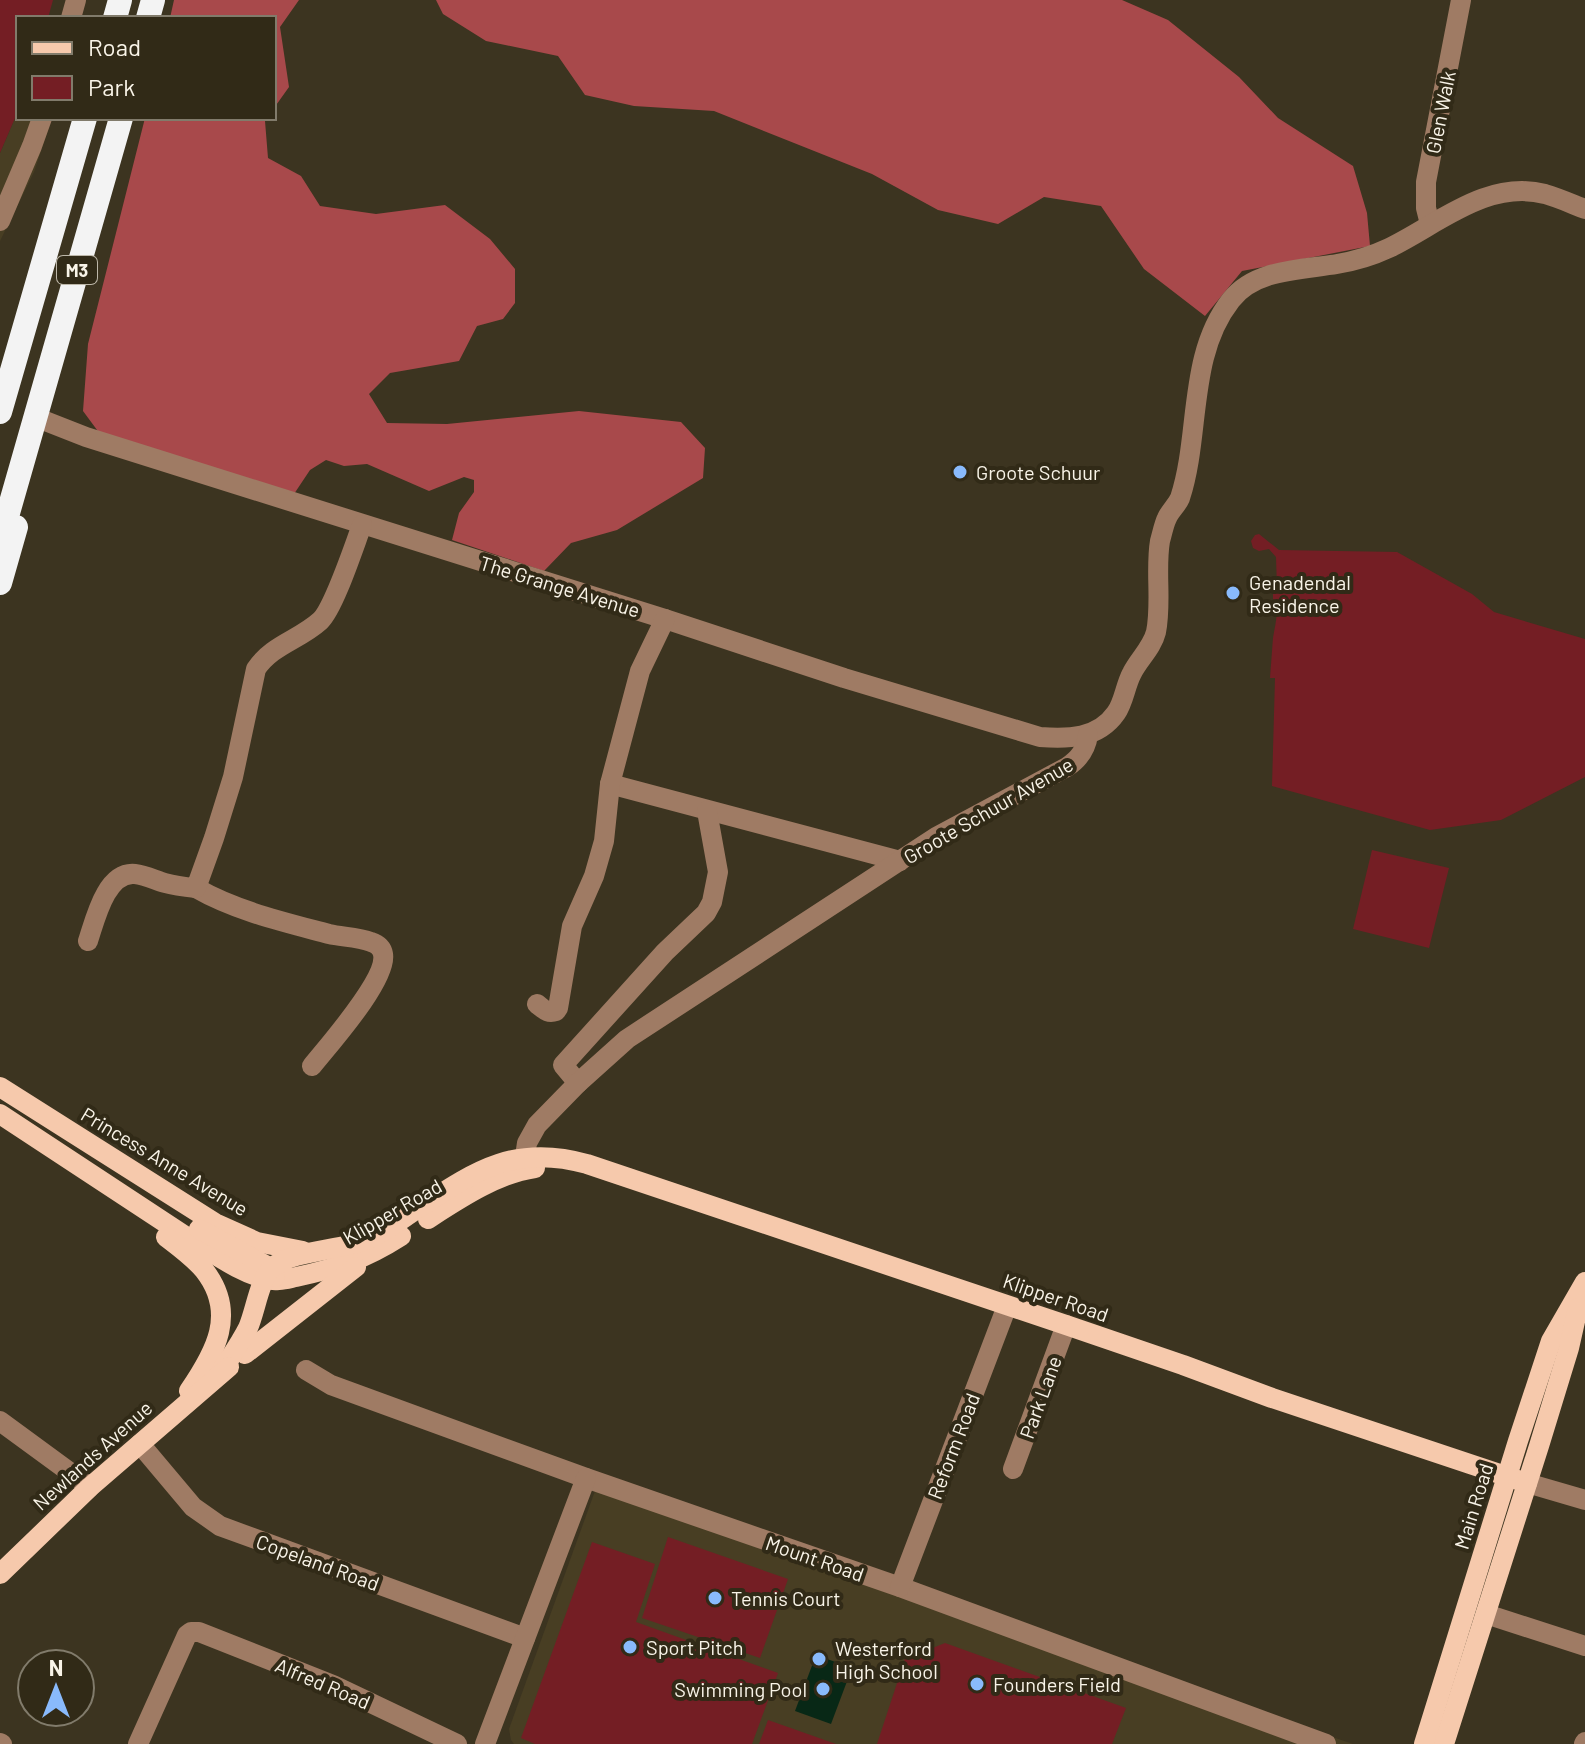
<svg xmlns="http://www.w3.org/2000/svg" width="1585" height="1744" font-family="Barlow,sans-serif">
<rect width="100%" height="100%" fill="#3c3420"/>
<g fill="#483e23">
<path d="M18,111V118H52L34,172L0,241V153Z"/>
<path d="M595,1491L899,1589L1353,1744H514L511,1740L509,1729Z"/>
</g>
<g fill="#741e24">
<path d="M0,0H53L48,18H18V111L0,153Z"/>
<path d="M1259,534L1279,550L1397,552L1472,594L1494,612L1585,639V777L1501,820L1430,830L1272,786L1275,678H1270C1271,664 1272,651 1273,638C1275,625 1279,613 1275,600L1273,599V590L1277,587L1276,557L1269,549L1259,551L1253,548L1251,541L1255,535Z"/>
<path d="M1372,850L1449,868L1429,948L1353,929Z"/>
<path d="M668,1537L788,1579L760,1658L642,1618Z"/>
<path d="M592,1542L655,1564L636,1622L778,1673L752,1744H535L521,1738Z"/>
<path d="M945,1643L1126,1708L1112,1744H877L905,1659Z"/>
<path d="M768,1720L836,1744H759Z"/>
</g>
<g fill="#a8494b">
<path d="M174,0H299L280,27L289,87L274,108V18H170Z"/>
<path d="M436,0H1122L1168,20L1239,77L1278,118L1353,166L1367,213L1370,246L1242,271L1205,316L1144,269L1101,206L1044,197L998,224L938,210L872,174L714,111L634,106L585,95L558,56L486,41L443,14Z"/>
<path d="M145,118H267L265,121L268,158L301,176L320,206L376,214L445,205L490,239L515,269V303L503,319L477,326L459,361L390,373L369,394L387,423L447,424L579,411L681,422L705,448L703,478L617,530L571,543L544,571L452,540L459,513L474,492V480L464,477L429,491L367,464L344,466L326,460L310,470L294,494L100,434L83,411L88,344Z"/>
</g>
<path fill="#082816" d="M816,1655L852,1668L831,1724L795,1711Z"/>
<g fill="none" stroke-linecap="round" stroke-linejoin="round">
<g stroke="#9f7b64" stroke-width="20">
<path d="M71,18L76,0"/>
<path d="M0,221L32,146L42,118"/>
<path d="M1430,224L1426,208V182L1461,0"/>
<path d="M35,417L86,437L665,619L844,678L1040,737C1068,739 1098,739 1116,713C1124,702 1125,686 1132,673C1139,659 1152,648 1156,632C1162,603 1155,570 1160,541C1162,534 1164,524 1167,518C1170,511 1177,505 1180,498C1201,434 1187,356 1231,300C1255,269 1301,270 1337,264C1355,261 1372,256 1389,248C1437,225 1487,179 1545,194C1559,198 1572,204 1585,209"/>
<path d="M610,784L900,861"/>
<path d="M196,888C236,911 284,922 329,934C342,937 358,937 371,942C377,944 382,948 383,954C388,979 328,1046 312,1066"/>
<path d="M88,941C95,920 106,871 135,874C145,875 155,880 165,883C175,886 185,887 196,888L214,838L233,777L256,669C272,645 299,640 320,621C334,608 354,546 362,525"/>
<path d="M537,1004C544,1009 547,1014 556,1011L558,1008L572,926L594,876L604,841L610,784L640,671L665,619"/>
<path d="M578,1083L563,1065L665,952L706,913L712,902L718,872L707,811"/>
<path d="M523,1170L527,1143L537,1125L578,1083L627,1039L936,837L1067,767C1079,759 1086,750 1088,735"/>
<path d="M306,1370L331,1385L586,1478L900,1587L1326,1744"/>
<path d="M0,1421L90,1487"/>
<path d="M140,1444L193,1507L220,1526L525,1638"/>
<path d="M1013,1469L1066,1325"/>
<path d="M1527,1483L1585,1500"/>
<path d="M900,1587L1007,1306"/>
<path d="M1486,1614L1585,1646"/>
<path d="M0,1743L2,1744"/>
<path d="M138,1744L187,1635L191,1632H199L333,1685L457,1744"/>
<path d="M485,1744L586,1478"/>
<path d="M1584,1744L1585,1742"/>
</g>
<g stroke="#f6c9ac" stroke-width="20">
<path d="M0,1087L215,1223L257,1242L303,1251"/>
<path d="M0,1114L199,1245C219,1257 242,1273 266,1279C276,1282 286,1279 296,1277C338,1268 365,1259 401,1236"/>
<path d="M428,1219C459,1199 498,1173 535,1168"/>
<path d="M199,1229L271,1268L275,1277"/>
<path d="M166,1237C179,1247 193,1257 204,1270C238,1313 215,1353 189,1391"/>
<path d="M245,1354L356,1267"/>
<path d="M219,1375C229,1359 240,1344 248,1328C256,1310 259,1279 273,1267C291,1251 341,1250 366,1240C381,1234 395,1224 408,1215C470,1175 510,1142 587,1164L1066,1325L1183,1365L1272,1398L1527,1483"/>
<path d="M0,1574L90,1487L229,1367"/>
<path d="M1424,1744L1518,1441L1551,1341L1585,1282"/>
<path d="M1444,1744L1539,1446L1569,1348L1578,1308"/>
</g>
<g stroke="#f3f3f3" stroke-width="24">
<path d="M115,18L120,0"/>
<path d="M148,18L153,0"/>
<path d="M0,412L85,118"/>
<path d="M0,541L121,118"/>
<path d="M0,583L16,527"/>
</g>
</g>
<g fill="#89bafc" stroke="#312a17" stroke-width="3">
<circle cx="960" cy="472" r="8"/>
<circle cx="1233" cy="593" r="8"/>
<circle cx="715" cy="1598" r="8"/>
<circle cx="630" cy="1647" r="8"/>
<circle cx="819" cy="1659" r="8"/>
<circle cx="977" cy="1684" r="8"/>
<circle cx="823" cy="1689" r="8"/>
</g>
<g text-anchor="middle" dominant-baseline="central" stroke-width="8" stroke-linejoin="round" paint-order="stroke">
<rect fill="#312a17" stroke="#bdb7a9" stroke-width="2" x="57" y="256" width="40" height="28" rx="6"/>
<g font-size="18" font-weight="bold" fill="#f9f4e8">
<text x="77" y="270">M3</text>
</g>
<g font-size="20" fill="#f9f4e8" stroke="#312a17">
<text transform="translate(1440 112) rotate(-79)">Glen Walk</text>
<text transform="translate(560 586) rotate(17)">The Grange Avenue</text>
<text transform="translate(988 810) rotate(-30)">Groote Schuur Avenue</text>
<text transform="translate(165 1161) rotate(31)">Princess Anne Avenue</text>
<text transform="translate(392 1211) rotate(-30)">Klipper Road</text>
<text transform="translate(1056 1297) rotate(19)">Klipper Road</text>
<text transform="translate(1040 1397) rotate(-70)">Park Lane</text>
<text transform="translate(953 1446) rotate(-69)">Reform Road</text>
<text transform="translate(92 1455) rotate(-42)">Newlands Avenue</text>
<text transform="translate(1473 1506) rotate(-73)">Main Road</text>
<text transform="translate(815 1558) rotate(19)">Mount Road</text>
<text transform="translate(318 1562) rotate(20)">Copeland Road</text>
<text transform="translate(323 1683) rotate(23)">Alfred Road</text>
</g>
<g font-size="20" fill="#f9f4e8" stroke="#312a17" text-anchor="start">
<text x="976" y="472">Groote Schuur</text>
<text x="1249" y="582">Genadendal<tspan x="1249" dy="23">Residence</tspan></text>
<text x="731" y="1598">Tennis Court</text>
<text x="646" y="1647">Sport Pitch</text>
<text x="835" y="1648">Westerford<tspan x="835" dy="23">High School</tspan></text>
<text x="993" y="1684">Founders Field</text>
<text x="807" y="1689" text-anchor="end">Swimming Pool</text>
</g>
</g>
<rect x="16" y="16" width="260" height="104" fill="#312a17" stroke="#817b6b" stroke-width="2"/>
<rect x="32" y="42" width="40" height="12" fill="#f6c9ac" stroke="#817b6b" stroke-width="2"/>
<text x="88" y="56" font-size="24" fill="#f9f4e8">Road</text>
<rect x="32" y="76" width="40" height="24" fill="#741e24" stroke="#817b6b" stroke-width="2"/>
<text x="88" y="96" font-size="24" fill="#f9f4e8">Park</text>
<g transform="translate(56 1688)"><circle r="38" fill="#312a17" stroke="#817b6b" stroke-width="2"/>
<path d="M0-6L14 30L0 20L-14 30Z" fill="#89bafc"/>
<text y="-12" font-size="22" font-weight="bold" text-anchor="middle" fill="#f9f4e8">N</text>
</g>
</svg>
